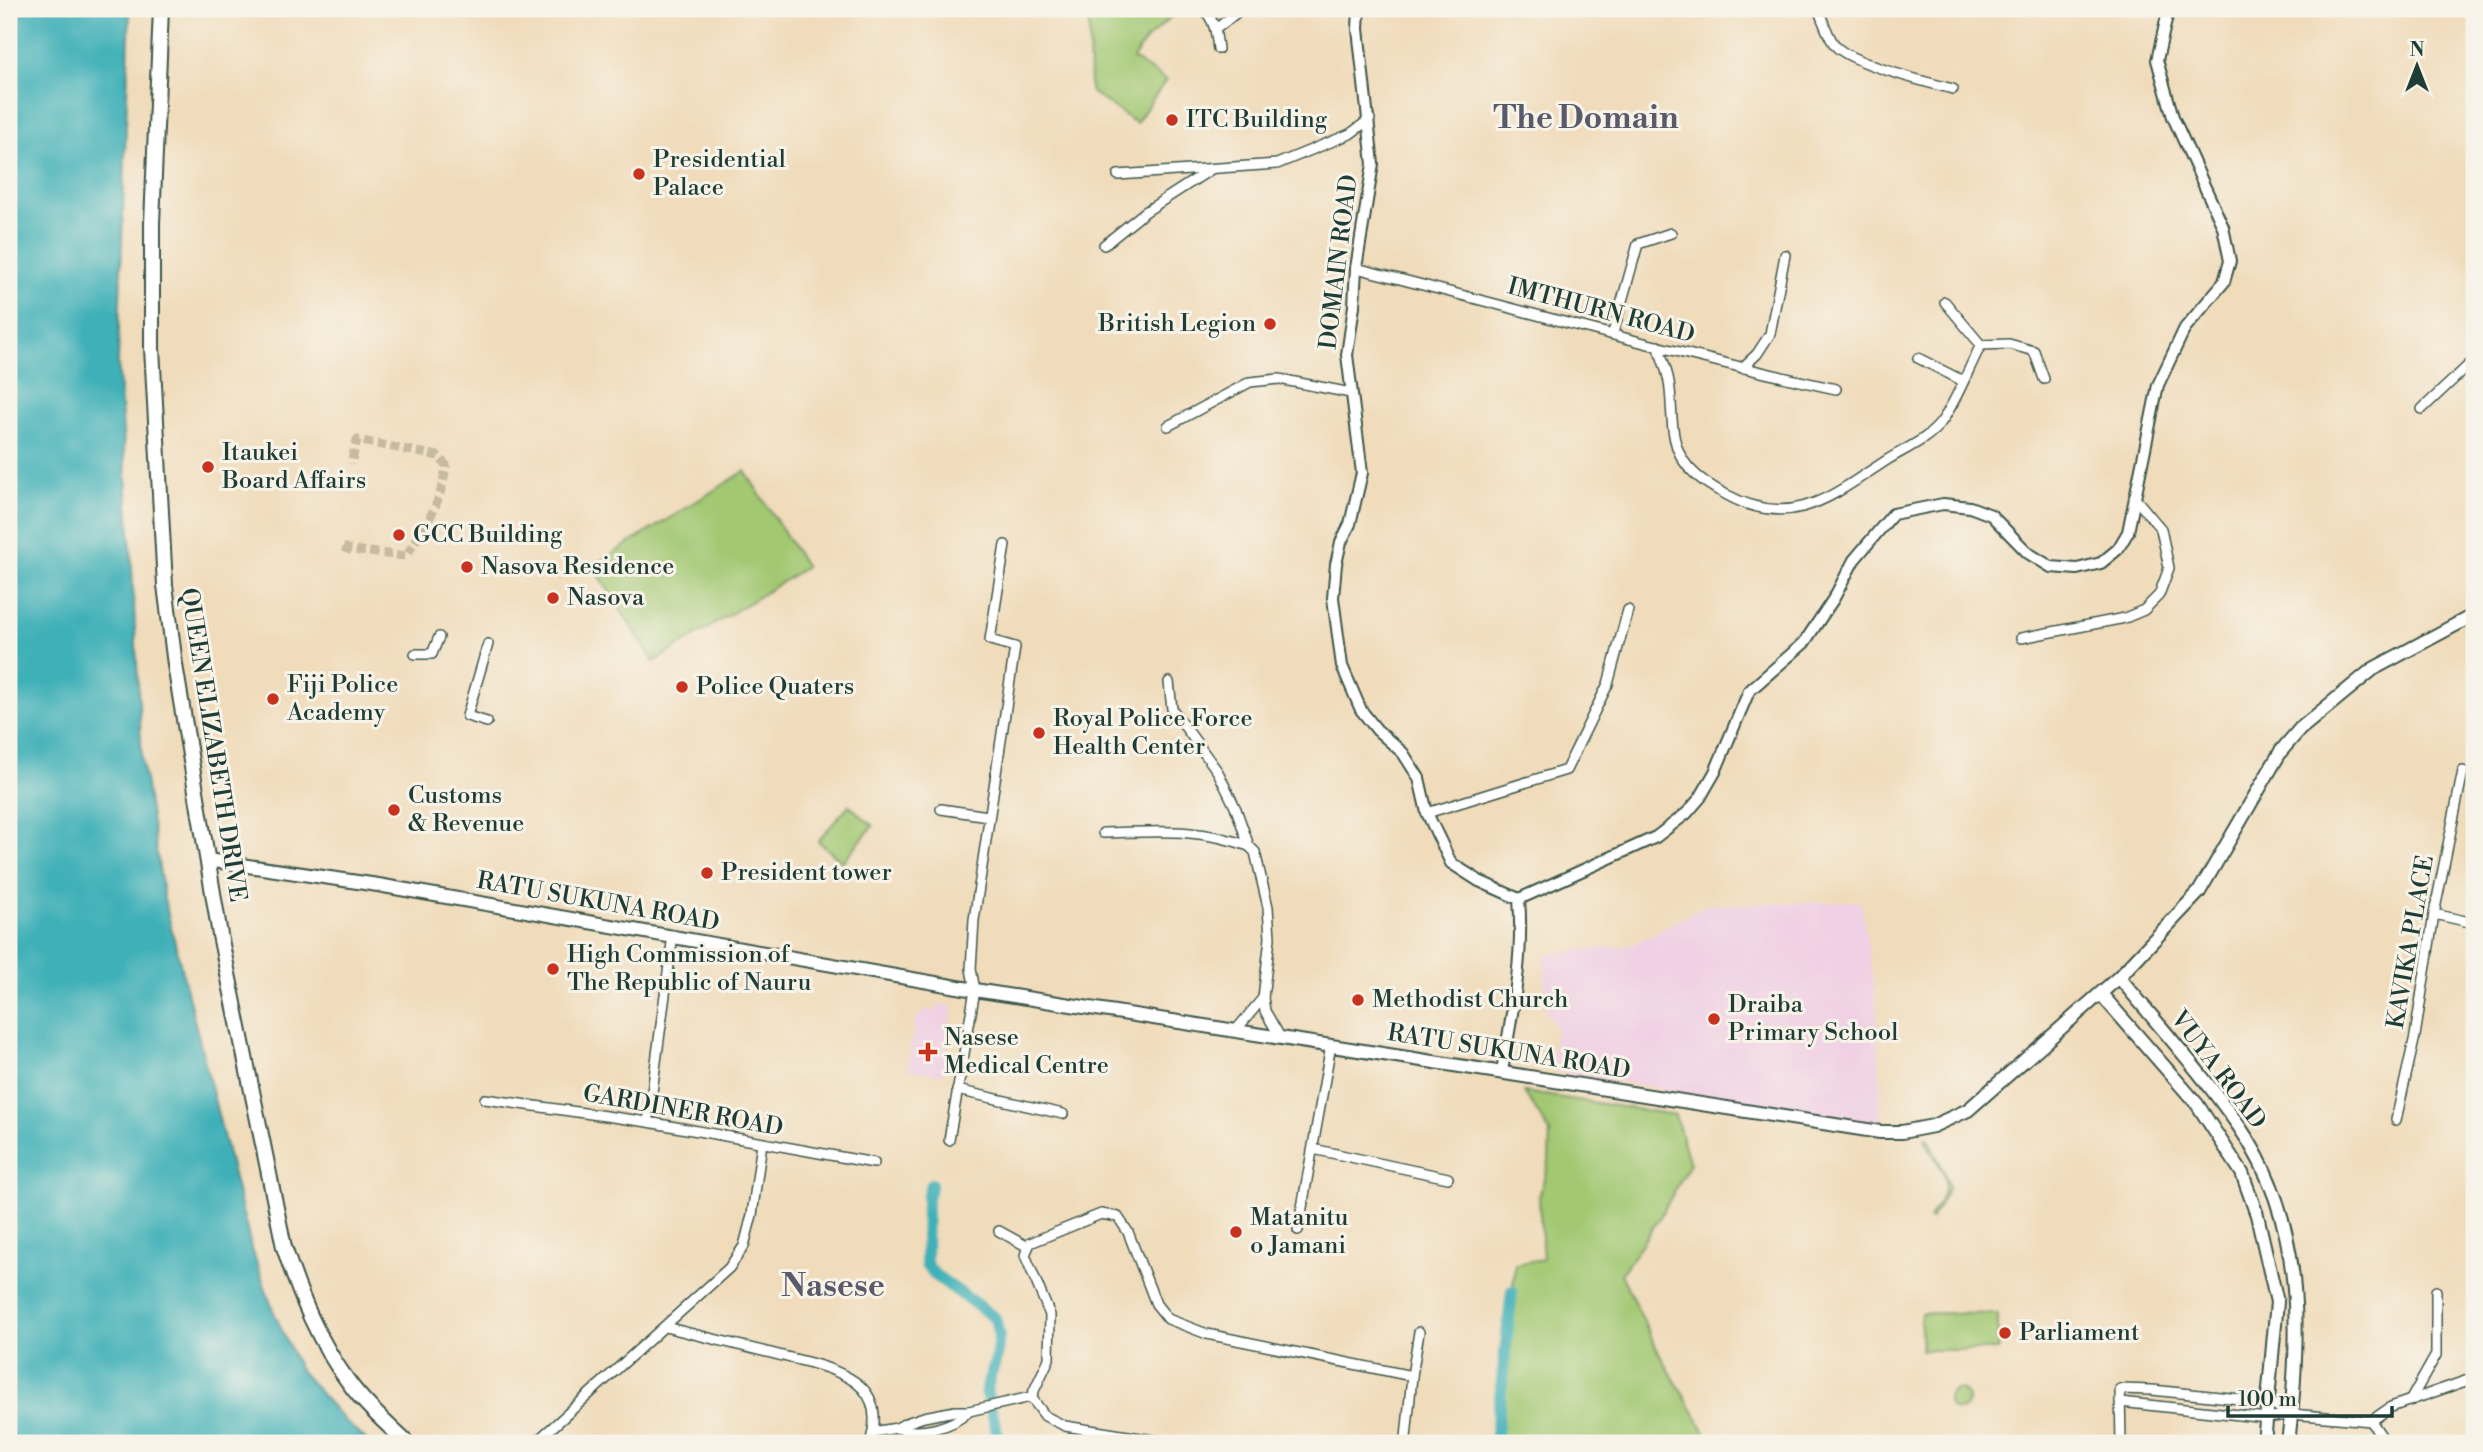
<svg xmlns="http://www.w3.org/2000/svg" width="2483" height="1452" font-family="'Libre Bodoni',serif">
<rect width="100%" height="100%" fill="#f7f3e8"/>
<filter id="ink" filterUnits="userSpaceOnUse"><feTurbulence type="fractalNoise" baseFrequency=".0143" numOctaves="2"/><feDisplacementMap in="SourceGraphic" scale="14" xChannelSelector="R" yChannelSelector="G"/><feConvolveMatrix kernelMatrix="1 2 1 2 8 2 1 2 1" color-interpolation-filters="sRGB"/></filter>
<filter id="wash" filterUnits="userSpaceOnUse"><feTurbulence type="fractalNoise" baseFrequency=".00686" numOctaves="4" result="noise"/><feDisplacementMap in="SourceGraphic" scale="28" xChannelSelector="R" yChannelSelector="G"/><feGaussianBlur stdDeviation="1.57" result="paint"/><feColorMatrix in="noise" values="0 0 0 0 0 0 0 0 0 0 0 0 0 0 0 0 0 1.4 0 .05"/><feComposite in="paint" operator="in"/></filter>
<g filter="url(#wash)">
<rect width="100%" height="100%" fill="#f0dbba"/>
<g fill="#f0d0e4">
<path d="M1861,901L1877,1006L1882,1124L1562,1073L1551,1069L1556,1030L1545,1008L1544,954L1632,945L1707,905Z"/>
<path d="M939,1003L953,1006L950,1023L954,1024L952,1035H949L942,1075L907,1069L916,1017H921L923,1009L937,1012Z"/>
</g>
<g fill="#a2c872" stroke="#608253" stroke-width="2">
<path d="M1098,9H1173L1175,13L1145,41L1133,59L1166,80L1136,123L1090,91L1089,15Z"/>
<path d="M745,471L806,567L654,662L593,566Z"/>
<path d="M849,805L873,826L842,862L818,841Z"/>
<path d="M1524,1092L1675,1115L1690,1164L1658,1220L1621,1274L1658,1351L1705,1432L1706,1443H1500L1515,1264L1543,1259L1539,1197L1549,1161L1550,1132Z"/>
<path d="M1928,1138C1935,1156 1944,1167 1949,1187L1931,1220L1929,1218C1934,1209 1944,1196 1945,1187C1948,1169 1929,1155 1925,1139Z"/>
<path d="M1921,1313L1998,1314V1350H1921Z"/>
<circle cx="1958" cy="1400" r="10"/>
</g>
<path fill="#3fb0b8" stroke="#2f7676" stroke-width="2" d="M9,9H130L118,361L131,547L142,760L164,899L251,1246L273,1310L299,1369L344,1420L369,1443H9Z"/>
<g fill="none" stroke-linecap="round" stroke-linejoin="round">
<g stroke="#3fb0b8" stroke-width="12">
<path d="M931,1184L927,1198L926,1264L935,1275L995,1318L999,1336L996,1359L986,1390L1000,1443"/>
<path d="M1495,1443L1512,1291"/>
</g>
</g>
</g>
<g filter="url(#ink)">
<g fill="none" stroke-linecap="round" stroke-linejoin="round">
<path stroke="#c6bb9f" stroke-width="9" stroke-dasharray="9 4.5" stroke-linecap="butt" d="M343,547L350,550L406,556C427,523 441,505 446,465L438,456L357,440L351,464"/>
<defs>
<g id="minor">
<path d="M1204,9C1215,22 1216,32 1218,49"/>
<path d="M1818,9C1823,20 1827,34 1834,44C1846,62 1929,83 1953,89"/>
<path d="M1216,29L1241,9"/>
<path d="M1118,175L1277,164L1350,134L1370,119"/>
<path d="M1104,245L1145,212L1210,170"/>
<path d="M1356,268C1516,308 1675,354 1836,389"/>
<path d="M1613,333L1638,244L1671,233"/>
<path d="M1981,345L2009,344L2034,351L2044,379"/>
<path d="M1658,346C1662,358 1667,370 1669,382C1674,411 1667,443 1689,468C1699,479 1713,488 1727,495C1793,531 1833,495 1887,460C1906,448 1928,440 1942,421C1958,398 1968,369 1981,345L1945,302"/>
<path d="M1918,358L1963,381"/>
<path d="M1742,368L1757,354L1770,334L1785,255"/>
<path d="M2422,409L2474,360"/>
<path d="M1168,426L1250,382L1279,379L1351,393"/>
<path d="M2021,638L2125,618L2144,610L2159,595L2169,568L2161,529L2134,497"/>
<path d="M415,654H432L439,637"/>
<path d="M1169,682L1172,709L1218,772L1236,809L1249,846L1255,852L1268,907L1270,938L1263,998L1265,1011L1280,1037"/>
<path d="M487,722L467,716L488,644"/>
<path d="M941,809L988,816"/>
<path d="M1427,813L1566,770L1608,684L1628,610"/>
<path d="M1103,833C1157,832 1197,827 1249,846"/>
<path d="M2434,914L2474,923"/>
<path d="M1236,1030L1263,998"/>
<path d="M957,1090L1063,1114"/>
<path d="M485,1099L648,1122L874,1163"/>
<path d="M2396,1120L2415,1036L2434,914L2463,771"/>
<path d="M648,1122L673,935"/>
<path d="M949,1140L975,990L971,969L974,920L1015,647L990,640L1005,545"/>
<path d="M1313,1149L1448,1178"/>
<path d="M1298,1230L1331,1045"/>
<path d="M999,1231L1028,1247"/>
<path d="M665,1327L811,1363C854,1375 886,1392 870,1443"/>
<path d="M1031,1397L1045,1416L1065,1426L1172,1443"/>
<path d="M2410,1401L2436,1355V1291"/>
<path d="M2120,1402L2267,1418L2292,1414L2371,1421L2391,1407L2474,1378"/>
<path d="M2371,1421L2386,1443"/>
<path d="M897,1428C920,1436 953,1427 969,1411"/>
<path d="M873,1432L897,1428L906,1423L924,1417L955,1411H969L1031,1397L1049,1359L1050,1315L1025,1255L1030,1243L1101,1214L1118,1217L1128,1232L1156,1304L1168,1319L1207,1334L1412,1376L1419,1332"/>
<path d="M1406,1438L1412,1376"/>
<path d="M535,1443L729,1268L744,1246L752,1215L762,1143"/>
<path d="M2121,1443L2120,1389L2152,1390L2269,1402L2292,1414"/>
</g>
<g id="tertiary">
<path d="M1359,9L1358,29L1373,164L1356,268L1354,306L1347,355L1362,473L1350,524L1341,542L1336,564L1333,598L1342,666L1361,710L1377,730L1403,753L1419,778L1427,813L1451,863L1479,881L1519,899C1524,957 1512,1015 1502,1071"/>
<path d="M1519,899L1656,837L1687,813L1700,798L1715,772L1749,691L1804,643L1834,598L1854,560L1893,514L1943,504L1970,507L1991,515L2028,553L2051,567L2077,569L2101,563L2118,549L2128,532L2158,385L2185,328L2224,282L2230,261L2223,227L2173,117L2157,60L2167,16L2165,9"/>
</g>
<g id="secondary">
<path d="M207,860L378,885L975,990L1880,1132H1902L1933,1126L1968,1110L2119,977L2199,892L2281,751L2300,729L2373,669L2474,615"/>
<path d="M2119,977C2160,1027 2204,1075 2240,1128C2305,1222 2301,1335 2288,1443"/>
<path d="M2101,994L2197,1104L2242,1173L2257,1215L2277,1302L2264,1443"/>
</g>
<path id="primary" d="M161,9L152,223V348L165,585L175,665L220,935L284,1247C300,1296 319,1343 350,1384C366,1406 388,1425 407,1443"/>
</defs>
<use href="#minor" stroke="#3e5548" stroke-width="12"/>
<use href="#tertiary" stroke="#3e5548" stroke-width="14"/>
<use href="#secondary" stroke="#3e5548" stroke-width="16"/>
<use href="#primary" stroke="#3e5548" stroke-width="18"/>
<use href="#minor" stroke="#fff" stroke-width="9"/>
<use href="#tertiary" stroke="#fff" stroke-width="10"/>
<use href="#secondary" stroke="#fff" stroke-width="12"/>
<use href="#primary" stroke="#fff" stroke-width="14"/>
</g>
</g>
<g fill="#c8321e" stroke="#f7f3e8" stroke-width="2.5">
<circle cx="1172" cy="120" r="7"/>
<circle cx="639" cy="174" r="7"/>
<circle cx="1270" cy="324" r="7"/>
<circle cx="208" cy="467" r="7"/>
<circle cx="399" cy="535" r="7"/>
<circle cx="467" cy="567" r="7"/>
<circle cx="553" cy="598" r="7"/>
<circle cx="682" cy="687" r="7"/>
<circle cx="273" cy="699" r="7"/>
<circle cx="1039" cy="733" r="7"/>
<circle cx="394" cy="810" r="7"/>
<circle cx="707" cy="873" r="7"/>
<circle cx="553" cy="969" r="7"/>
<circle cx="1358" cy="1000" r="7"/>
<circle cx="1714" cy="1019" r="7"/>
<path d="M924.5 1041.5h7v7h7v7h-7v7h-7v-7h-7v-7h7z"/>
<circle cx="1236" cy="1232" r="7"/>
<circle cx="2005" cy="1333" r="7"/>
</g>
<g text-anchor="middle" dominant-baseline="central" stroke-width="6" stroke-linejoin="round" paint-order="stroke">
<g font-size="24" fill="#1f3d34" stroke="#f7f3e8" text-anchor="start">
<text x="1186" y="120">ITC Building</text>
<text x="653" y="160">Presidential<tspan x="653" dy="28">Palace</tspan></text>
<text x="1256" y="324" text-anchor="end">British Legion</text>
<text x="222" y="453">Itaukei<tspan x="222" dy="28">Board Affairs</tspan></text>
<text x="413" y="535">GCC Building</text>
<text x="481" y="567">Nasova Residence</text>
<text x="567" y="598">Nasova</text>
<text x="287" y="685">Fiji Police<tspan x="287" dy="28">Academy</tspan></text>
<text x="696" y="687">Police Quaters</text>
<text x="1053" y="719">Royal Police Force<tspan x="1053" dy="28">Health Center</tspan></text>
<text x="408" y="796">Customs<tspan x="408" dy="28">&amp; Revenue</tspan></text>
<text x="721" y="873">President tower</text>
<text x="567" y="955">High Commission of<tspan x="567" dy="28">The Republic of Nauru</tspan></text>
<text x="1372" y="1000">Methodist Church</text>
<text x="1728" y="1005">Draiba<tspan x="1728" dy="28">Primary School</tspan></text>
<text x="944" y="1038">Nasese<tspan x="944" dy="28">Medical Centre</tspan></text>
<text x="1250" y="1218">Matanitu<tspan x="1250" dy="28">o Jamani</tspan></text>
<text x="2019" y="1333">Parliament</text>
</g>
<g font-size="24" fill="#1f3d34" stroke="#f7f3e8">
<text transform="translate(1339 262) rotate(-83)">DOMAIN ROAD</text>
<text transform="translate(1601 311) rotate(15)">IMTHURN ROAD</text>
<text transform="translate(213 745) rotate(81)">QUEEN ELIZABETH DRIVE</text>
<text transform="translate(598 902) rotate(10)">RATU SUKUNA ROAD</text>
<text transform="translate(2411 942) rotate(-80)">KAVIKA PLACE</text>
<text transform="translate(1509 1052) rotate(9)">RATU SUKUNA ROAD</text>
<text transform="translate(2218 1070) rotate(53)">VUYA ROAD</text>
<text transform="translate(683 1111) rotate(10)">GARDINER ROAD</text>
</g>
<g font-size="32" font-weight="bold" fill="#5a5b6a" stroke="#f7f3e8">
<text x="1586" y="118">The Domain</text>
<text x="833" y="1286">Nasese</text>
</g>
</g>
<rect width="2483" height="1452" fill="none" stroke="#f7f3e8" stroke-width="35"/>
<g transform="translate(2417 66)" stroke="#f7f3e8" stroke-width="5" paint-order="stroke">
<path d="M0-5L12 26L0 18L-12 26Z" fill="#1f3d34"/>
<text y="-10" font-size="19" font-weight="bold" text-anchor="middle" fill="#1f3d34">N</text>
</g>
<path d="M2228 1406v10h164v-10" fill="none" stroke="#1f3d34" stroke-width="3.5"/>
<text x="2238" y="1406" font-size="21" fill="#1f3d34" stroke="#f7f3e8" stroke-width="5" paint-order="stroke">100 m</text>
</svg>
